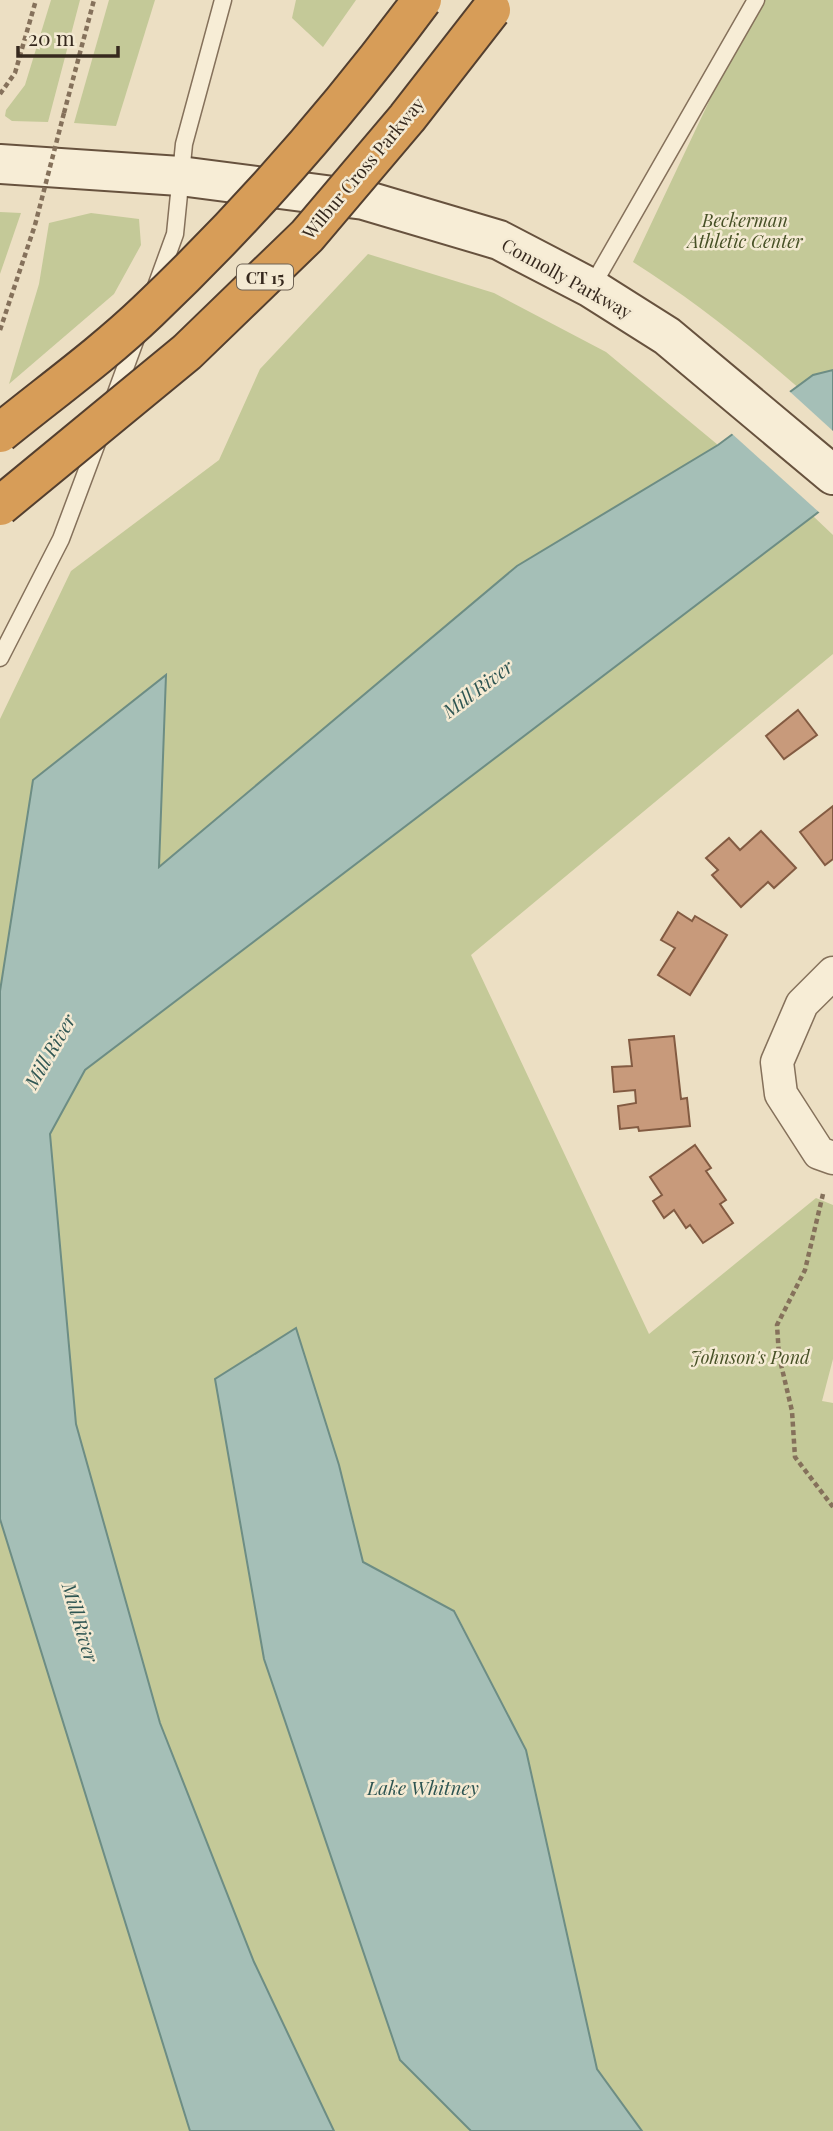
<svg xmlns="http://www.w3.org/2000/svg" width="833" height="2131" font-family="'Playfair Display',serif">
<rect width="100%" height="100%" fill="#ecdfc3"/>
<g fill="#c4c998">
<path d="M51,0H80L48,122L12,121L5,116L6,110L25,85Z"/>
<path d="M109,0H155L116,126L74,123Z"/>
<path d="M296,0H356L323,47L292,18Z"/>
<path d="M757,0H833V418C769,361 706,308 633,262Z"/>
<path d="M0,212L21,213L0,274Z"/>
<path d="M91,213L139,219L141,245L114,294L9,384L39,284L49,223Z"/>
<path d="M368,254L494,293L606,352L718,445L517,566L159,868L166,676L33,780L0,991V719L71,571L219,460L260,369Z"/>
<path d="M813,516L833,535V654L471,955L649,1334L816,1198L833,1205V1359L822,1401L833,1403V2131H642L597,2069L526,1750L455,1611L363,1562L400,2060L471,2131H334L254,1962L160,1723L76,1424L50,1134L85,1070Z"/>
<path d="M0,1519L190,2131H0Z"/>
</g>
<g fill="#a5bfb7" stroke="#6d8d84" stroke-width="2">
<path d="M833,370V501L85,1070L50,1134L76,1424L160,1723L254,1962L334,2131H190L0,1519V991L33,780L166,675L159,867L517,566L718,445L813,375Z"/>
<path d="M296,1328L339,1465L363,1562L454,1611L526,1750L597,2069L642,2131H471L400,2060L264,1659L215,1379Z"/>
</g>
<path fill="#ecdfc3" d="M788,390L833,431V506L821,514L730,432Z"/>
<g fill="#c89a7b" stroke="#835b42" stroke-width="2">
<path d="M798,710L817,735L784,759L766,736Z"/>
<path d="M833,806V859L825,865L800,832Z"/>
<path d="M761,831L796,868L774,888L768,882L741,907L712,875L718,870L706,858L729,838L740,850Z"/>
<path d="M678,912L692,921L695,916L727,935L690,995L658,975L675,948L661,940Z"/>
<path d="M674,1036L681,1099L687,1098L690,1126L639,1131L638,1127L620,1129L618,1106L636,1103L635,1090L614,1092L612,1067L632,1066L629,1040Z"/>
<path d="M695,1145L711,1168L706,1171L726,1200L720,1204L733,1223L703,1243L690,1225L686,1228L674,1210L664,1218L653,1201L662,1195L650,1177Z"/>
</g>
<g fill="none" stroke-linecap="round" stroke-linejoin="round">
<defs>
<g id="service">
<path d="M591,288L756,0"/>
<path d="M155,289L175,234L184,144L223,0"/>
<path d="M113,401L138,333"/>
<path d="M0,658L61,539L100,435"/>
</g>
<path id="minor" d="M833,973L802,1004L777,1062L781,1094L819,1153L833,1158"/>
<path id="secondary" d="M0,164L180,176L364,200L499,240L591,288L667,336L833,475"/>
</defs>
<use href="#service" stroke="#85715b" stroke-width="19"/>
<use href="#minor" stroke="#85715b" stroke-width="35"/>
<use href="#secondary" stroke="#67523e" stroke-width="42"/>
<g stroke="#85715b" stroke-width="4.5" stroke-dasharray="5 3.5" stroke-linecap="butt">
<path d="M0,94L15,73L36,0"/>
<path d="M64,113L94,0"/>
<path d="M0,330L35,225"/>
<path d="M823,1194L805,1270L777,1325L779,1356L792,1411L795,1457L833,1507"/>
</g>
<use href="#service" stroke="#f7edd6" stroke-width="16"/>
<use href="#minor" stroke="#f7edd6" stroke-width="32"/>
<use href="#secondary" stroke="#f7edd6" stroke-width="38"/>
<defs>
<g id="motorway-bridge">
<path d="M0,433C49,393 102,355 148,311C249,215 339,112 422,0"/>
<path d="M0,506L187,352L307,236L407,118L491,10"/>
</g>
</defs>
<use href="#motorway-bridge" stroke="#533f2f" stroke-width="42" stroke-linecap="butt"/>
<path stroke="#85715b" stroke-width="4.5" stroke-dasharray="5 3.5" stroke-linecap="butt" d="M35,225L64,113"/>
<use href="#motorway-bridge" stroke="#d79d58" stroke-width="38"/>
</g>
<g text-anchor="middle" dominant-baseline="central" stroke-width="5" stroke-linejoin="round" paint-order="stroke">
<rect fill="#f4ead3" stroke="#6f6354" stroke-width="2" x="237" y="264.5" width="56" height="25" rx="5"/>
<g font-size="16" font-weight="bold" fill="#36291e">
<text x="265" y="277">CT 15</text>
</g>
<g font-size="18" fill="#36291e" stroke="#f4ead3">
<text transform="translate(363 168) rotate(-50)">Wilbur Cross Parkway</text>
<text transform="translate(567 278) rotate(29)">Connolly Parkway</text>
</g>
<g font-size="18" font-style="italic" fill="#475126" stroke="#f4ead3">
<text x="745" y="220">Beckerman<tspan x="745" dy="21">Athletic Center</tspan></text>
<text x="750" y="1357">Johnson's Pond</text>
</g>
<g font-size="19" font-style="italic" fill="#2e5552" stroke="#f4ead3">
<text transform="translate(477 688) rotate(-37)">Mill River</text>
<text transform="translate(49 1051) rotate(-60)">Mill River</text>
<text transform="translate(81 1622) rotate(73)">Mill River</text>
<text x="423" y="1787">Lake Whitney</text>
</g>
</g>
<path d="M18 46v10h100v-10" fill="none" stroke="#36291e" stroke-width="3.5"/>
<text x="28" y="46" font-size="21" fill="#36291e" stroke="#f4ead3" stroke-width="5" paint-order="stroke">20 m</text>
</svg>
